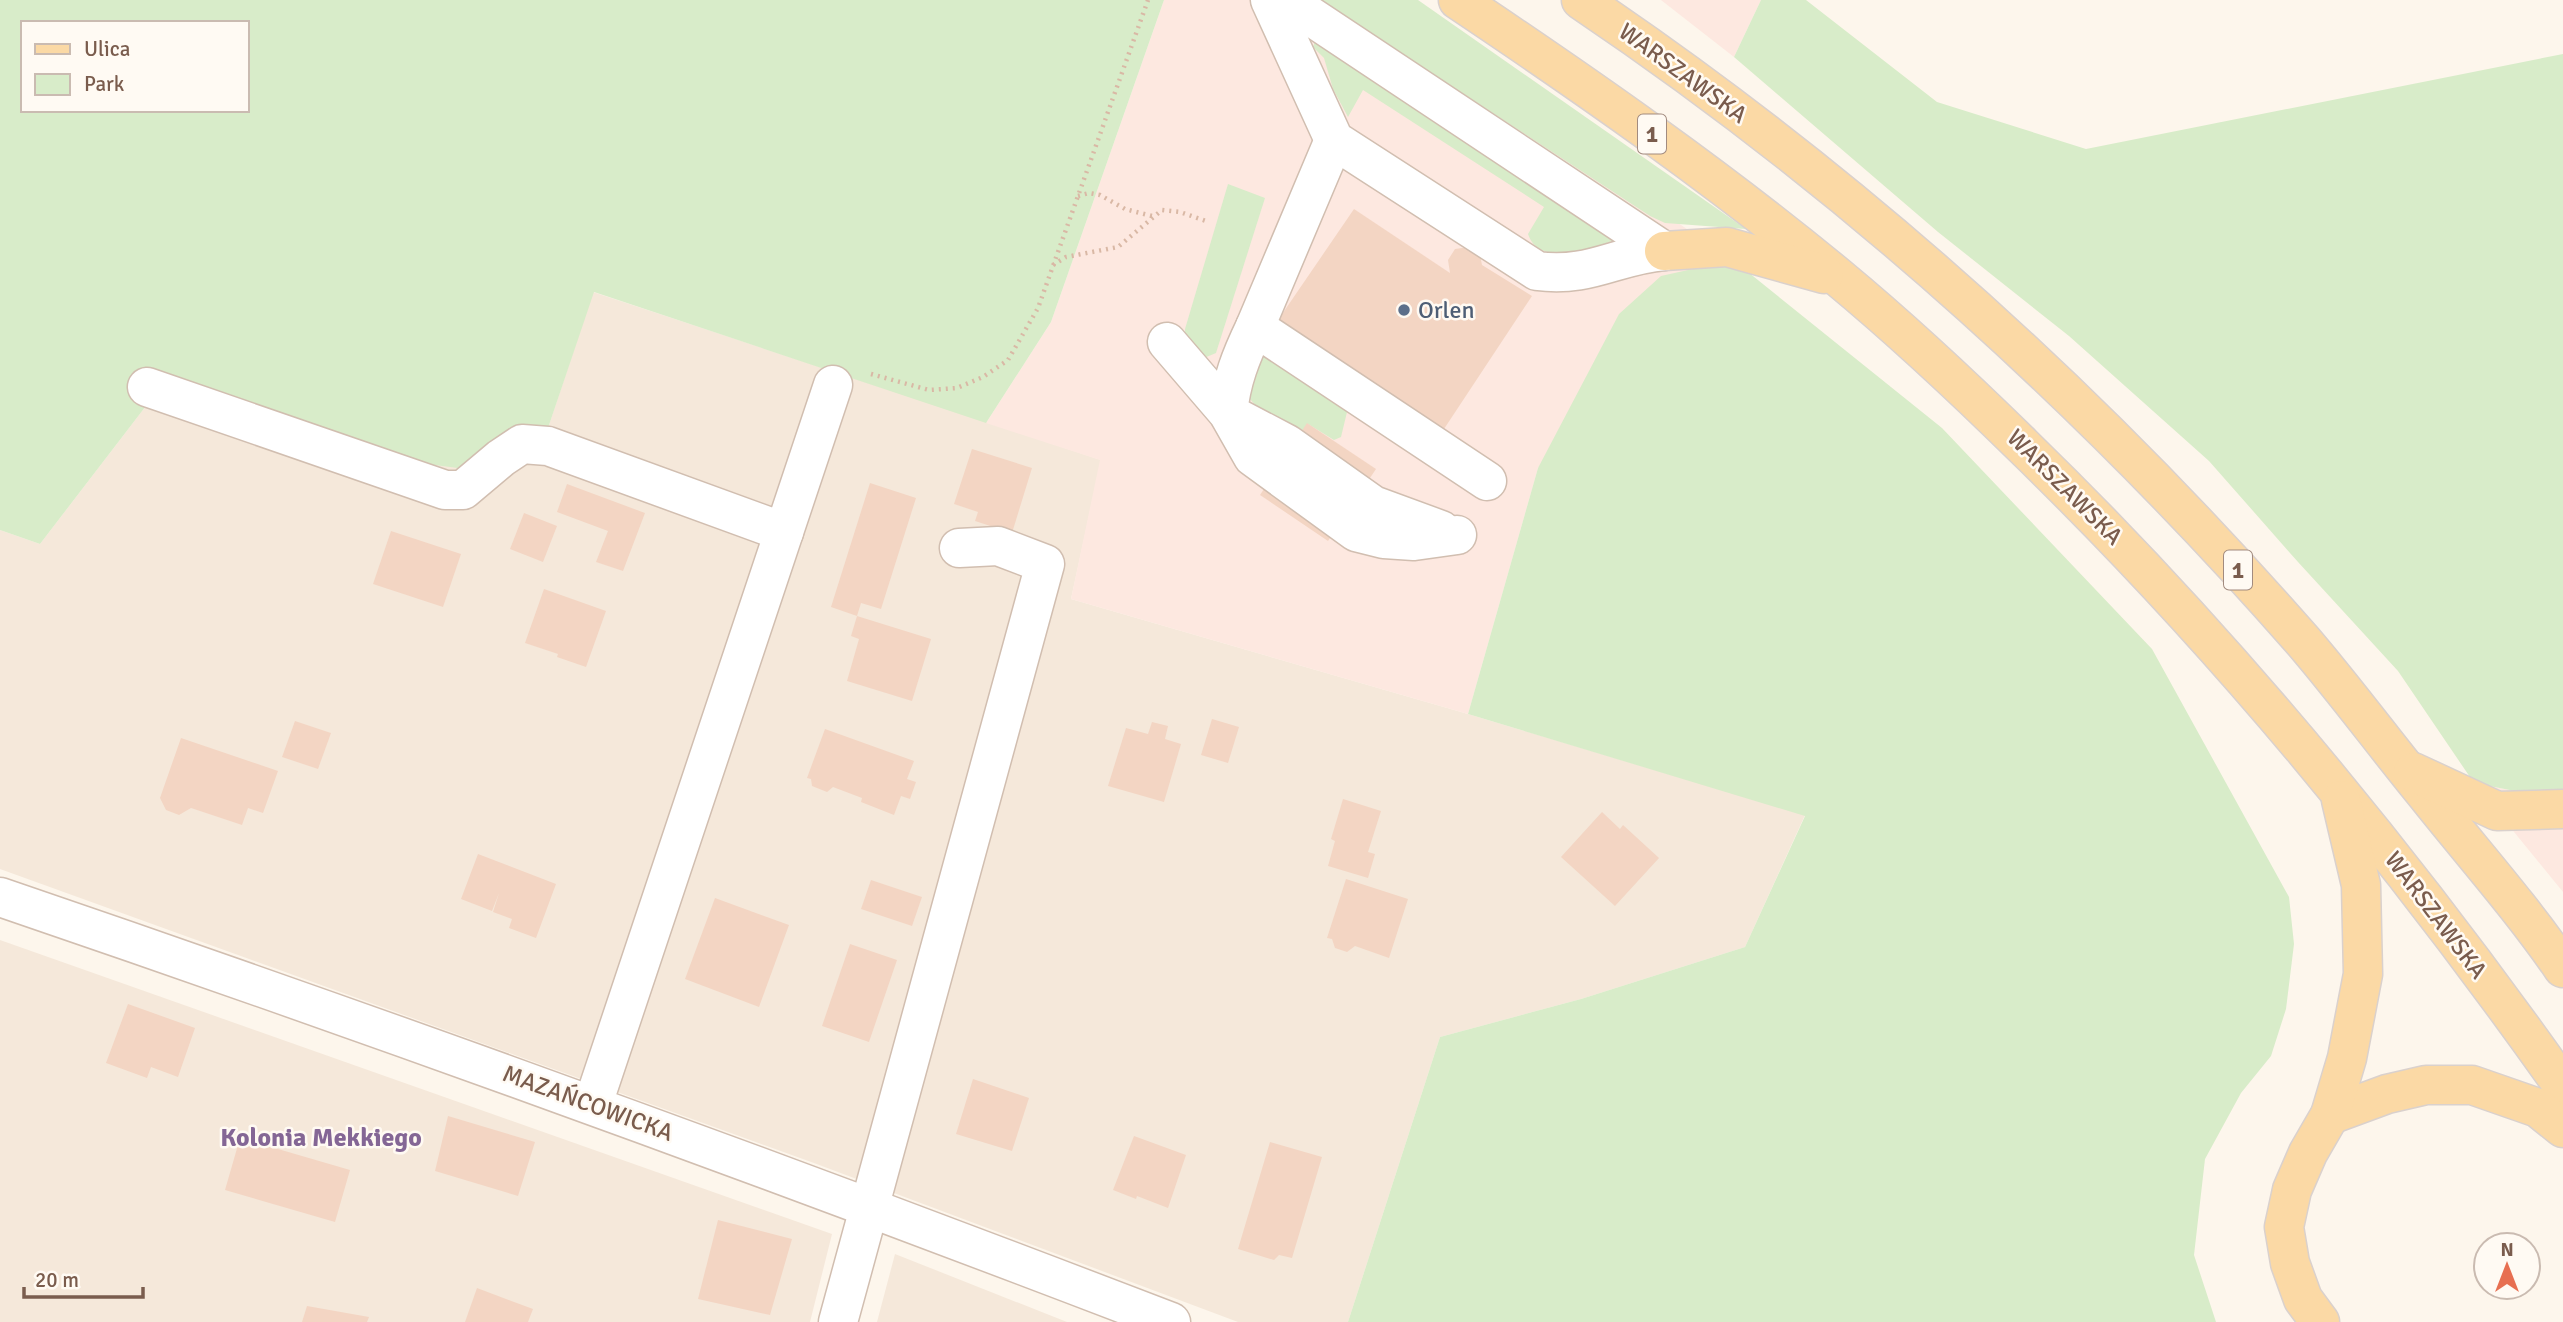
<svg xmlns="http://www.w3.org/2000/svg" width="2563" height="1322" font-family="Signika,sans-serif">
<rect width="100%" height="100%" fill="#fdf6ec"/>
<g fill="#f5e8da">
<path d="M593,292L1101,460L1071,599L1468,714L1805,815L1745,947L1581,999L1440,1037L1348,1322H1238L814,1163L0,869V530L40,544L169,376L499,438L547,431Z"/>
<path d="M0,940L832,1234L810,1322H0Z"/>
<path d="M895,1254L1067,1322H877Z"/>
</g>
<g fill="#fde8e0">
<path d="M1164,0H1375L1632,192L1733,260L1538,468L1468,714L1071,599L1100,460L986,423L1051,322Z"/>
<path d="M1661,0H1761L1734,57Z"/>
<path d="M2474,783L2520,792L2563,795V892Z"/>
</g>
<g fill="#d8ecc9" fill-rule="evenodd">
<path d="M0,0H1164L1051,322L986,423L594,292L547,431L499,438L458,468L419,463L169,376L40,544L0,530ZM23,23H247V110H23Z"/>
<path d="M1320,0H1418L1746,229L1665,223L1650,216Z"/>
<path d="M1761,0H1806L1937,102L2086,149L2563,54V795L2520,792L2474,783L2398,671L2298,562L2209,461L2069,336L1938,232L1734,57Z"/>
<path d="M1316,38L1614,240C1589,250 1539,267 1528,234L1544,207L1363,90L1348,117L1333,89L1324,58L1313,47Z"/>
<path d="M1228,184L1265,198L1216,353L1204,358L1185,337V329Z"/>
<path d="M1733,260L1942,428L2152,649L2289,897L2294,944L2286,1009L2271,1056L2241,1093L2205,1159L2194,1255L2216,1322H1348L1440,1037L1581,999L1745,947L1805,816L1468,714L1538,468L1619,314L1661,276Z"/>
<path d="M1253,349L1348,408L1341,437L1334,440L1308,424L1299,436L1259,409L1248,397Z"/>
</g>
<g fill="#f3d5c3">
<path d="M1354,209L1450,273L1448,260L1455,249L1469,247L1480,255L1482,265L1532,296L1442,432L1276,323Z"/>
<path d="M1307,423L1376,469L1328,541L1260,495Z"/>
<path d="M972,449L1032,468L1012,533L975,521L978,512L954,504Z"/>
<path d="M870,483L916,498L881,609L861,603L857,616L831,607Z"/>
<path d="M567,484L645,513L623,571L596,562L608,531L557,512Z"/>
<path d="M524,513L557,526L543,562L510,549Z"/>
<path d="M391,531L461,554L443,607L373,584Z"/>
<path d="M544,589L606,611L586,667L557,657L558,654L525,643Z"/>
<path d="M857,616L931,639L912,701L847,681L859,639L851,636Z"/>
<path d="M1212,719L1239,727L1228,763L1201,755Z"/>
<path d="M295,721L331,733L318,769L282,757Z"/>
<path d="M1152,722L1168,726L1165,739L1181,744L1164,802L1108,786L1126,728L1148,734Z"/>
<path d="M825,729L914,761L907,779L916,782L910,799L901,796L894,815L861,802L862,798L833,787L827,792L812,786L811,779L807,778Z"/>
<path d="M181,738L278,771L263,813L248,808L242,825L191,808L179,815L166,810L160,798Z"/>
<path d="M1343,799L1381,811L1368,852L1375,854L1368,878L1328,866L1335,841L1331,839Z"/>
<path d="M1602,812L1620,829L1623,825L1659,858L1615,906L1561,857Z"/>
<path d="M478,854L556,884L536,938L509,928L512,919L493,912L499,893L492,911L461,899Z"/>
<path d="M1346,879L1408,899L1389,958L1355,946L1347,952L1335,948L1332,939L1327,938Z"/>
<path d="M871,880L922,897L912,926L861,909Z"/>
<path d="M715,898L789,925L759,1007L685,979Z"/>
<path d="M850,944L897,960L869,1042L822,1026Z"/>
<path d="M128,1004L195,1028L178,1077L151,1067L147,1078L106,1063Z"/>
<path d="M973,1079L1029,1098L1012,1151L956,1134Z"/>
<path d="M448,1116L535,1142L518,1196L435,1171Z"/>
<path d="M1134,1136L1186,1155L1168,1208L1137,1196L1136,1199L1113,1190Z"/>
<path d="M240,1138L350,1170L335,1222L225,1190Z"/>
<path d="M1270,1142L1322,1157L1292,1258L1279,1255L1274,1260L1238,1249Z"/>
<path d="M718,1220L792,1239L770,1315L698,1299Z"/>
<path d="M477,1288L533,1309L528,1322H465Z"/>
<path d="M307,1306L369,1317L367,1322H302Z"/>
</g>
<g fill="none" stroke-linecap="round" stroke-linejoin="round">
<defs>
<g id="minor">
<path d="M1270,0L1334,140L1537,271C1590,278 1616,255 1664,251"/>
<path d="M1286,0L1664,251"/>
<path d="M1334,140L1255,327L1487,481"/>
<path d="M1255,327C1241,356 1231,381 1228,413L1287,444L1373,505L1441,530"/>
<path d="M1167,342L1228,413L1253,457L1356,532L1384,539L1414,541L1457,535"/>
<path d="M147,387L445,490H463L501,458L522,444L548,446L784,532"/>
<path d="M0,897C393,1031 783,1173 1171,1322"/>
<path d="M593,1104L833,385"/>
<path d="M838,1322L1045,564L998,546L959,548"/>
</g>
<g id="major">
<path d="M1458,0C1588,87 1717,177 1838,277C1902,330 1964,388 2023,446C2224,641 2401,857 2563,1086"/>
<path d="M1581,0C1848,180 2091,399 2303,641C2345,690 2384,743 2425,793C2471,851 2521,907 2563,968"/>
<path d="M1664,251L1727,247L1824,274"/>
<path d="M2413,772L2497,811L2563,809"/>
<path d="M2330,1115L2387,1094L2426,1085H2472L2538,1108L2563,1128"/>
<path d="M2320,1322L2303,1299L2290,1263L2284,1227L2292,1190L2308,1153L2330,1115L2347,1058L2363,974L2361,885L2341,800"/>
</g>
</defs>
<use href="#minor" stroke="#d1beb0" stroke-width="41"/>
<use href="#major" stroke="#dad1cd" stroke-width="41"/>
<g stroke="#d9b8a5" stroke-width="4.5" stroke-dasharray="2 5" stroke-linecap="butt">
<path d="M1078,196L1089,193L1100,195L1125,209L1152,216"/>
<path d="M1053,265L1066,257L1118,247L1162,210L1180,212L1206,221"/>
<path d="M871,374L929,390L957,388L983,377L1008,360L1038,308L1148,0"/>
</g>
<use href="#minor" stroke="#fff" stroke-width="38"/>
<use href="#major" stroke="#fbd9a5" stroke-width="38"/>
</g>
<circle fill="#5c6f8a" stroke="#fffaf3" stroke-width="2.5" cx="1404" cy="310" r="7"/>
<g text-anchor="middle" dominant-baseline="central" stroke-width="5" stroke-linejoin="round" paint-order="stroke">
<g fill="#fffaf3" stroke="#a28b7f" stroke-width="2">
<rect x="1638" y="114.5" width="28" height="39" rx="5"/>
<rect x="2224" y="550.5" width="28" height="39" rx="5"/>
</g>
<g font-size="23" font-weight="bold" fill="#7a5c4d">
<text x="1652" y="134">1</text>
<text x="2238" y="570">1</text>
</g>
<g font-size="24" fill="#7a5c4d" stroke="#fffaf3">
<text transform="translate(1683 73) rotate(36)">WARSZAWSKA</text>
<text transform="translate(2065 487) rotate(45)">WARSZAWSKA</text>
<text transform="translate(2436 915) rotate(53)">WARSZAWSKA</text>
<text transform="translate(588 1103) rotate(20)">MAZAŃCOWICKA</text>
</g>
<g font-size="24" fill="#4e5e75" stroke="#fffaf3" text-anchor="start">
<text x="1418" y="310">Orlen</text>
</g>
<g font-size="26" font-weight="bold" fill="#846695" stroke="#fffaf3">
<text x="321" y="1138">Kolonia Mekkiego</text>
</g>
</g>
<rect x="21" y="21" width="228" height="91" fill="#fffaf3" stroke="#cabbb1" stroke-width="2"/>
<rect x="35" y="44" width="35" height="10" fill="#fbd9a5" stroke="#cabbb1" stroke-width="2"/>
<text x="84" y="56" font-size="21" fill="#7a5c4d">Ulica</text>
<rect x="35" y="74" width="35" height="21" fill="#d8ecc9" stroke="#cabbb1" stroke-width="2"/>
<text x="84" y="91" font-size="21" fill="#7a5c4d">Park</text>
<g transform="translate(2507 1266)"><circle r="33" fill="#fffaf3" stroke="#cabbb1" stroke-width="2"/>
<path d="M0-5L12 26L0 18L-12 26Z" fill="#e76f51"/>
<text y="-10" font-size="19" font-weight="bold" text-anchor="middle" fill="#7a5c4d">N</text>
</g>
<path d="M24 1287v10h119v-10" fill="none" stroke="#7a5c4d" stroke-width="3.5"/>
<text x="35" y="1287" font-size="21" fill="#7a5c4d" stroke="#fffaf3" stroke-width="5" paint-order="stroke">20 m</text>
</svg>
